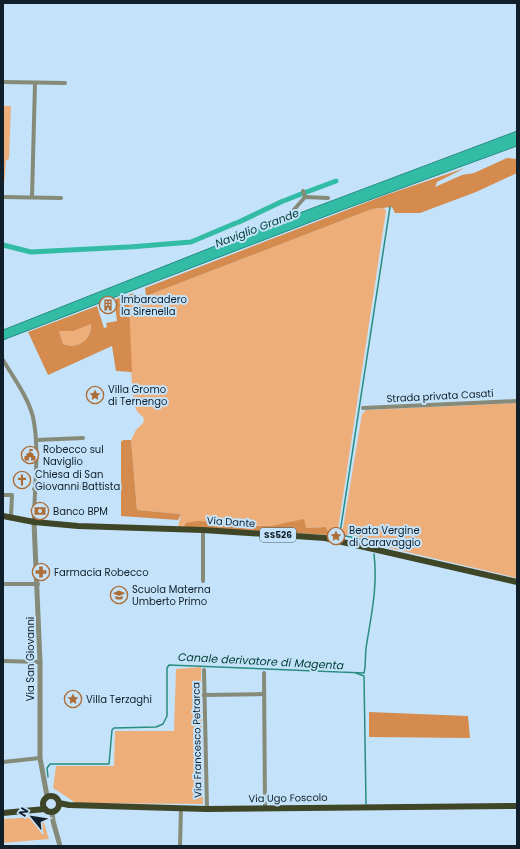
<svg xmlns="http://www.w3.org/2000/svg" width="520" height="849" font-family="Poppins,sans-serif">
<rect width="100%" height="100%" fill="#c4e3fa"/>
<g fill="#eeae7a">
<path d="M3,106H11L9,159L6,160L4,186Z"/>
<path d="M384,208L386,211L337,536L330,535L326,527L306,528L303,520L271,526L233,525L178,527L181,514L137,510L131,440L136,430L143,423L144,418C142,416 138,413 137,411C130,400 130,321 129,303H119L120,301L141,295L146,296L372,209Z"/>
<path d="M91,323C92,340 78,350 63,344L59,331H69Z"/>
<path d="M517,403V578L377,545L375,540L342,534L362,414L366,410Z"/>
<path d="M201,667L203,804L76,803L53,788L56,766H114L115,731H174L176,669Z"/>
<path d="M37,817L43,820L49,839L3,843V819Z"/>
</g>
<g fill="#d48b4d" fill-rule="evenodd">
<path d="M507,158L517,159V173L476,192L420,213H395L392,207L372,209L146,296L145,288L383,196L465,168L437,182L435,187L462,175L474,173Z"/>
<path d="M134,293L136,297L119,303L129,302L132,372L116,371L112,346L48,375L28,332L97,306L104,328L107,327L106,323L117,321L115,305L116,299ZM91,324C92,340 77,350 63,344L59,331H73Z"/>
<path d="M123,440H131L137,510L181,514L178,520L121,516V442Z"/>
<path d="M304,519L306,528L326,527L330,535L184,527L186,523L197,521L220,522L223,525L271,526Z"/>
<path d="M369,712L468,716L470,738L369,737Z"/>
</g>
<path fill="#32bba5" stroke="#288c80" d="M517,131V146L342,210L3,340V330L281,220Z"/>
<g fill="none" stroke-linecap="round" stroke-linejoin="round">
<g stroke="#288c80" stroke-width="1.5">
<path d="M372,544L370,541L341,535L340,533L390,207"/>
<path d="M356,673L364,676L366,804"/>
<path d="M48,777L47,768L50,764H109L112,730L114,728L156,727L163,724L167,716V668L169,665L364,673C366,665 365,657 366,648C371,616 378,587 374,554"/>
</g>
<g stroke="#32bba5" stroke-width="5">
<path d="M304,193L336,181"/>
<path d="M286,200L301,194"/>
<path d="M239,222L283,201"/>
<path d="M3,245L31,252L128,247"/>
<path d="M130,247L191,242L236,223"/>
</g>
<g stroke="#868a79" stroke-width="4">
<path d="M3,82L65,83"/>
<path d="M303,191L305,197"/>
<path d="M3,197L61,198"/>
<path d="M32,197L35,83"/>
<path d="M292,212L305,197L328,198"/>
<path d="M3,360C13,377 28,397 33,417C40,449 34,489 34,522"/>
<path d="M363,408L517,401"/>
<path d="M36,440L83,438"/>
<path d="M34,489L98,486"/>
<path d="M3,495H12L11,517"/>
<path d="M203,581V530"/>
<path d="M5,584H38"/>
<path d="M3,661L40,662"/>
<path d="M204,670L207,809"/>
<path d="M264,673L265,808"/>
<path d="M204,695L264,694"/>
<path d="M3,762L40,758"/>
<path d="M180,846L181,808"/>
</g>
<g stroke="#868a79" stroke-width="5">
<path d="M34,522L40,662V758L47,796"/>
<path d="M52,812L53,821L60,846"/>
</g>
<g stroke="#3f4628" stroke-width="6">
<path d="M3,516L34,522L78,526L203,530L325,538L517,582"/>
<circle cx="51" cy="804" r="8"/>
<path d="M59,803L69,805L207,809L517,806"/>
<path d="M3,813L45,809"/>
</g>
</g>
<defs>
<symbol id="building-ring" viewBox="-11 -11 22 22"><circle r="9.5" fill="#c4e3fa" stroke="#ad6d36" stroke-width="1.5"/><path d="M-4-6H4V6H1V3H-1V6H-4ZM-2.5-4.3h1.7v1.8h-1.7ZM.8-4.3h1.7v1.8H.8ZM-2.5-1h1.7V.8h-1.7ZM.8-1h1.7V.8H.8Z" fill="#ad6d36"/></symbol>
<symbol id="sight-ring" viewBox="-11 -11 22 22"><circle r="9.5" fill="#c4e3fa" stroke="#ad6d36" stroke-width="1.5"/><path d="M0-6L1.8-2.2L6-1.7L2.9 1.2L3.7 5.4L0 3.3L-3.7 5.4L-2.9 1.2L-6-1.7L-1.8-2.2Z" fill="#ad6d36"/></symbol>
<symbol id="civic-ring" viewBox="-11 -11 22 22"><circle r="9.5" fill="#c4e3fa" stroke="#ad6d36" stroke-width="1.5"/><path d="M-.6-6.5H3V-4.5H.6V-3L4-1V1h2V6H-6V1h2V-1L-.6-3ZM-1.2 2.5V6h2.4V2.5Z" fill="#ad6d36"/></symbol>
<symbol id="church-ring" viewBox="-11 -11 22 22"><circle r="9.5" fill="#c4e3fa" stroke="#ad6d36" stroke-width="1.5"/><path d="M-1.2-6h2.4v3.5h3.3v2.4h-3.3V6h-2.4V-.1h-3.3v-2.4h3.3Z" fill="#ad6d36"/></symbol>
<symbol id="bank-ring" viewBox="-11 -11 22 22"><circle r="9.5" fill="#c4e3fa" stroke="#ad6d36" stroke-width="1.5"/><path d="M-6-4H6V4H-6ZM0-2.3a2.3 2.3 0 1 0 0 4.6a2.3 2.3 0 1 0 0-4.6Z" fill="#ad6d36"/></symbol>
<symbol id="pharmacy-ring" viewBox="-11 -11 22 22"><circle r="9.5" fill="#c4e3fa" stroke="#ad6d36" stroke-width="1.5"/><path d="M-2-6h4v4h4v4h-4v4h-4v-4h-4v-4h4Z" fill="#ad6d36"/></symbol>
<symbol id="school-ring" viewBox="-11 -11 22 22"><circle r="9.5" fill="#c4e3fa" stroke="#ad6d36" stroke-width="1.5"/><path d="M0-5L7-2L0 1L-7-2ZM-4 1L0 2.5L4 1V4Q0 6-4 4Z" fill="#ad6d36"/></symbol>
</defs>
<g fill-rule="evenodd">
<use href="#building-ring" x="98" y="295" width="20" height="20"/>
<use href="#sight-ring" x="85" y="385" width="20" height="20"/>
<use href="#civic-ring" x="20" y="445" width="20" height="20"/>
<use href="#church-ring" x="12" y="470" width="20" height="20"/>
<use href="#bank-ring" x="30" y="501" width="20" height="20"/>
<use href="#sight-ring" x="326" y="526" width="20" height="20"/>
<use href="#pharmacy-ring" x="31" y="562" width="20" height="20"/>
<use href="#school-ring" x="109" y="585" width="20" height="20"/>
<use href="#sight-ring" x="63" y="689" width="20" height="20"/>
</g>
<g text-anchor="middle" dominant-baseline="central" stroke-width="4" stroke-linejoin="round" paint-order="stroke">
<rect fill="#c4e3fa" stroke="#465a68" stroke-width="1" x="260" y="528" width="36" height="14" rx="3"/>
<g font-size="9" font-weight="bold" fill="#101f29">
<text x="278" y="535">SS526</text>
</g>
<g font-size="10" fill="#101f29" stroke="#c4e3fa" text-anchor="start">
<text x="121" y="299">Imbarcadero<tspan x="121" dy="12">la Sirenella</tspan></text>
<text x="108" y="389">Villa Gromo<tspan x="108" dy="12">di Ternengo</tspan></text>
<text x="43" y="449">Robecco sul<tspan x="43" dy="12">Naviglio</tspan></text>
<text x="35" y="474">Chiesa di San<tspan x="35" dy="12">Giovanni Battista</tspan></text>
<text x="53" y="511">Banco BPM</text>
<text x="349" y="530">Beata Vergine<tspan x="349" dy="12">di Caravaggio</tspan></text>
<text x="54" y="572">Farmacia Robecco</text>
<text x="132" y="589">Scuola Materna<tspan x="132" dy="12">Umberto Primo</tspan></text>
<text x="86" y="699">Villa Terzaghi</text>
</g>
<g font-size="10" fill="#101f29" stroke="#c4e3fa">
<text transform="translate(440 396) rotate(-3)">Strada privata Casati</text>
<text transform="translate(231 522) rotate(4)">Via Dante</text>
<text transform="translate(30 659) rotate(-90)">Via San Giovanni</text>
<text transform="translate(197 740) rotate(-91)">Via Francesco Petrarca</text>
<text transform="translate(288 798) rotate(-1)">Via Ugo Foscolo</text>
</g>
<g font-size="11" font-style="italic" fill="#024037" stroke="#c4e3fa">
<text transform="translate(257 228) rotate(-21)">Naviglio Grande</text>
<text transform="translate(261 661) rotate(3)">Canale derivatore di Magenta</text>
</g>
</g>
<rect width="520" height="849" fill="none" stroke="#101f29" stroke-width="8"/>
<g transform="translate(32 817) rotate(300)" stroke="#c4e3fa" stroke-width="3" paint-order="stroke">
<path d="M0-3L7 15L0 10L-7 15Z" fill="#101f29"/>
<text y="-6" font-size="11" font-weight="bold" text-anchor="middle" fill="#101f29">N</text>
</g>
</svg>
